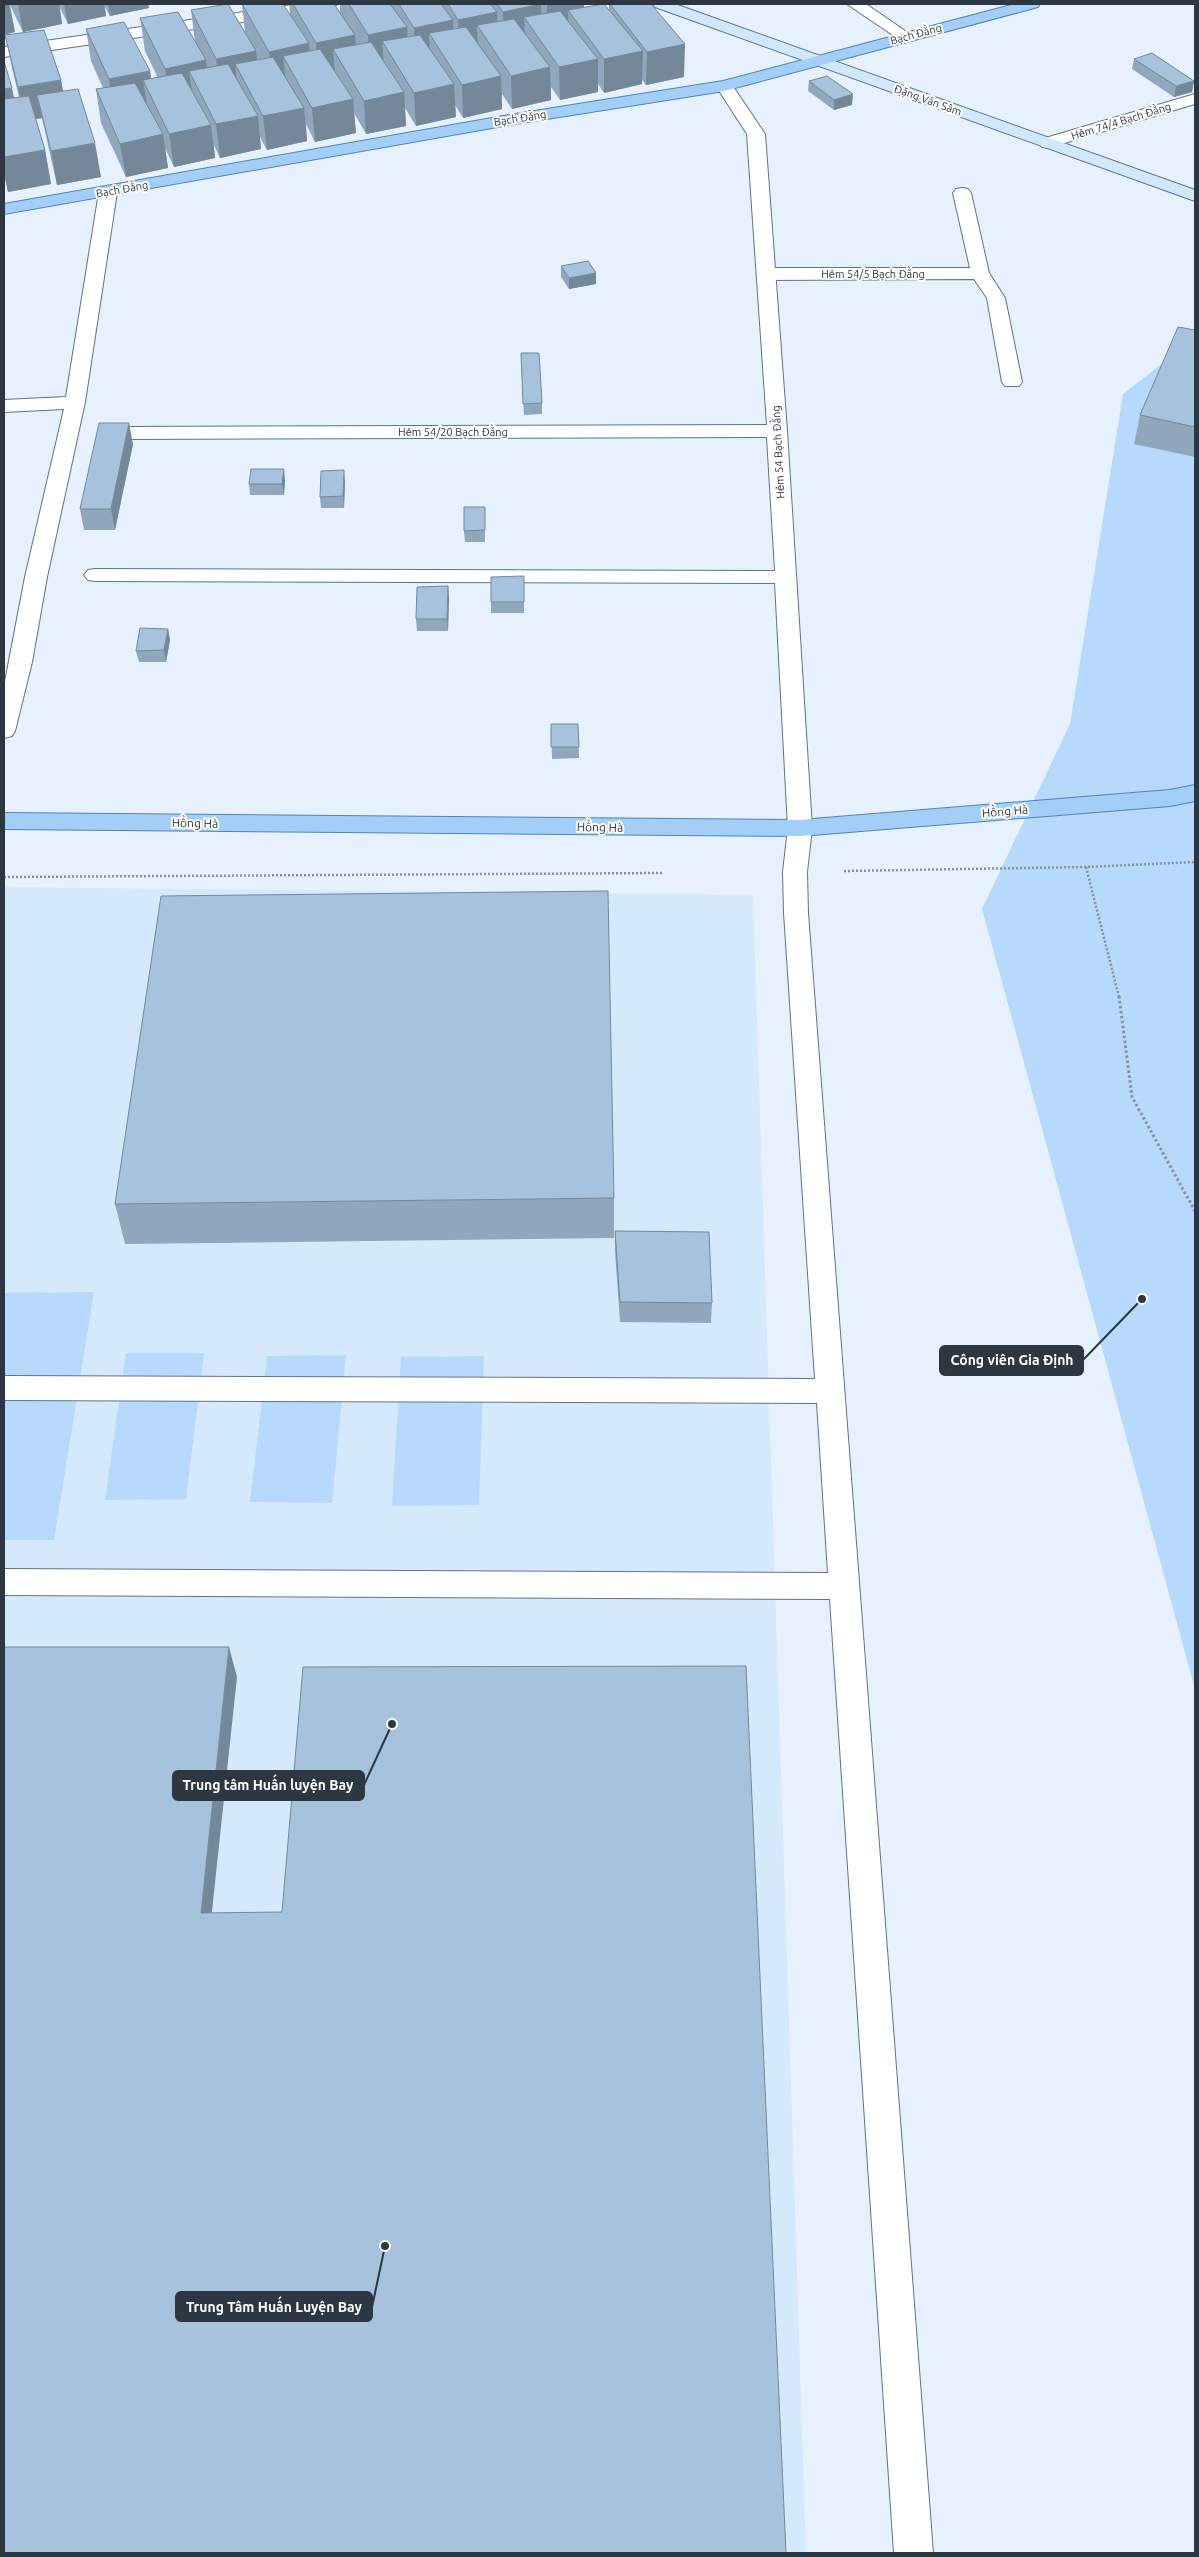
<svg xmlns="http://www.w3.org/2000/svg" width="1199" height="2557" font-family="Ubuntu,sans-serif">
<rect width="100%" height="100%" fill="#e7f1fd"/>
<path fill="#d5e9fd" d="M4,887L753,895L806,2553H4Z"/>
<g fill="#b7d9fb">
<path d="M1195,338V1689L982,909L1070,724L1123,394Z"/>
<path d="M94,1292L54,1540H4V1293Z"/>
<path d="M126,1353H204L186,1499L105,1500Z"/>
<path d="M346,1355L332,1503L250,1502L267,1356Z"/>
<path d="M484,1356L479,1505L392,1506L401,1357Z"/>
</g>
<g fill="none" stroke-linecap="round" stroke-linejoin="round">
<defs>
<g id="lane">
<path d="M847,4H866L914,37L912,40H900Z"/>
<path d="M108,187L114,188L117,192L85,402L47,577L32,662L15,731L12,736L4,738V687L25,577L64,409L4,412V400L66,397L99,192L102,188Z"/>
<path d="M962,188L968,189L971,193L989,273L1005,298L1022,382L1019,386H1005L1002,382L987,298L974,279L766,280L759,278L757,274L759,270L766,268H970L953,193L956,189Z"/>
<path d="M800,820L808,822L812,828L807,872L808,913L933,2553H894L830,1599L4,1595V1569L828,1573L817,1403L4,1400V1376L815,1379L784,913L783,872L788,828L792,822Z"/>
</g>
<g id="street">
<path d="M299,4H338L330,9L4,57V47Z"/>
<path d="M724,81L730,82L765,134L787,431L812,828L808,834L800,836L792,834L788,828L775,583L95,581L88,580L84,575L88,570L95,569L775,571L767,437L129,439L122,437L119,433L122,429L129,427L767,425L747,134L716,86Z"/>
<path d="M1195,94V104L1048,148L1042,147L1039,143L1042,139Z"/>
</g>
<path id="secondary" d="M653,4H675L1195,190V201L655,7Z"/>
<g id="primary">
<path d="M1015,4H1040L1038,7L724,91L509,125L4,214V204L509,115L723,81Z"/>
<path d="M1195,785V801L1170,806L800,836L4,829V813L800,820L1170,790Z"/>
</g>
</defs>
<use href="#lane" stroke="#5c748c" stroke-width="2"/>
<use href="#street" stroke="#5c748c" stroke-width="2"/>
<use href="#secondary" stroke="#5c748c" stroke-width="2"/>
<use href="#primary" stroke="#5184b5" stroke-width="2"/>
<g stroke="#88929e" stroke-width="2.5" stroke-dasharray="2 2" stroke-linecap="butt">
<path d="M1086,867L1119,997"/>
<path d="M844,871L1086,867L1195,862"/>
<path d="M4,877L662,873"/>
</g>
<path stroke="#88929e" stroke-width="3" stroke-dasharray="2.5 2.5" stroke-linecap="butt" d="M1119,996L1132,1097L1195,1211"/>
<use href="#lane" fill="#fff" fill-rule="evenodd"/>
<use href="#street" fill="#fff" fill-rule="evenodd"/>
<use href="#secondary" fill="#d1e7fb" fill-rule="evenodd"/>
<use href="#primary" fill="#a3cef8" fill-rule="evenodd"/>
</g>
<g fill="#90a7bd">
<path d="M4,4H148L149,8L110,16L105,7L106,16L68,24L60,8L62,24L23,32L10,5L15,32Z"/>
<path d="M242,4H283L290,15L289,4H334L340,13V4H584V7L609,10V4H651L684,77L646,85L642,80V84L604,93L598,84V92L560,100L551,87V100L512,109L502,94V109L463,118L455,105L456,117L416,126L405,108L406,126L366,134L354,113L356,133L315,142L306,124L307,141L267,150L260,137L261,149L220,158L214,145L215,158L174,167L165,148L168,168L126,177L101,123L96,89L103,88L91,61L86,29L150,71L151,79L158,78L145,51L140,18L195,42L191,10L245,32Z"/>
<path d="M5,35L61,80L63,91L101,177L57,185L42,118L35,119L45,150L51,184L8,192L4,174V61L14,98L19,97L12,68Z"/>
<path d="M1134,59L1194,81L1192,92L1174,97L1132,69Z"/>
<path d="M809,81L852,105L834,110L808,91Z"/>
<path d="M561,266L596,284L569,289L561,277Z"/>
<path d="M1195,330V457L1134,444L1140,415Z"/>
<path d="M521,353L542,403V414L524,415Z"/>
<path d="M133,444L115,530H84L80,509Z"/>
<path d="M285,480L284,495H250L249,484Z"/>
<path d="M345,481L344,508H321L320,497Z"/>
<path d="M485,518V542H465L464,531Z"/>
<path d="M524,576V613H491V602Z"/>
<path d="M448,586L449,598L448,631H417L416,619Z"/>
<path d="M168,629L170,640L166,662H139L136,651Z"/>
<path d="M551,724H578L579,758L552,759Z"/>
<path d="M614,1198V1238L125,1244L115,1204Z"/>
<path d="M615,1231L712,1303L711,1323L620,1322L615,1252Z"/>
</g>
<g fill="#75889a">
<path d="M4,4H9L15,32L4,35Z"/>
<path d="M18,4H59L62,24L23,32Z"/>
<path d="M64,4H104L106,16L68,24Z"/>
<path d="M108,4H148L149,8L110,16Z"/>
<path d="M541,4L542,36L524,17L525,40L504,44L503,12Z"/>
<path d="M547,4H584V28L568,10L569,32L547,36Z"/>
<path d="M497,12L498,45L477,25L478,49L460,53L458,20Z"/>
<path d="M453,20L454,52L429,33L430,58L416,61L414,28Z"/>
<path d="M407,27L409,60L382,41L384,65L370,68L368,35Z"/>
<path d="M355,35L358,68L333,49L335,73L319,76L316,43Z"/>
<path d="M309,43L312,76L283,56L286,82L272,85L269,52Z"/>
<path d="M685,44L684,77L646,85L647,52Z"/>
<path d="M256,51L260,84L235,64L238,89L220,92L216,59Z"/>
<path d="M643,51L642,84L604,93V59Z"/>
<path d="M598,59V92L560,100L559,67Z"/>
<path d="M206,60L210,94L189,71L193,97L170,102L165,69Z"/>
<path d="M550,67L551,100L512,109L511,76Z"/>
<path d="M150,71L155,104L143,80L147,106L114,113L109,79Z"/>
<path d="M501,76L502,109L463,118L462,85Z"/>
<path d="M61,80L67,114L37,95L42,118L24,121L18,87Z"/>
<path d="M1194,81L1192,92L1174,97L1176,86Z"/>
<path d="M454,84L456,117L416,126L414,93Z"/>
<path d="M12,88L18,121L4,123V89Z"/>
<path d="M404,92L406,126L366,134L364,101Z"/>
<path d="M853,94L852,105L834,110V100Z"/>
<path d="M353,99L356,133L315,142L312,108Z"/>
<path d="M304,108L307,141L267,150L263,116Z"/>
<path d="M258,116L261,149L220,158L216,124Z"/>
<path d="M211,125L215,158L174,167L169,134Z"/>
<path d="M163,134L168,168L126,177L120,144Z"/>
<path d="M95,143L101,177L57,185L51,151Z"/>
<path d="M45,150L51,184L8,192L4,172V157Z"/>
<path d="M596,273V284L569,289V278Z"/>
<path d="M129,423L133,444L115,530L111,509Z"/>
<path d="M284,469L285,480L284,495L282,484Z"/>
<path d="M344,470L345,481L344,508L343,496Z"/>
<path d="M448,586L449,598L448,631L447,619Z"/>
<path d="M168,629L170,640L166,662L164,650Z"/>
<path d="M229,1647L237,1677L209,1939L201,1913Z"/>
</g>
<g fill="#a7c2dc" stroke="#75889a">
<path d="M228,4L256,51L216,59L191,10Z"/>
<path d="M242,4H283L309,43L269,52Z"/>
<path d="M293,4H334L355,35L316,43Z"/>
<path d="M349,4H390L407,27L368,35Z"/>
<path d="M399,4H441L453,20L414,28Z"/>
<path d="M448,4H490L497,12L458,20Z"/>
<path d="M497,4H541L503,12Z"/>
<path d="M604,4L643,51L604,59L568,10Z"/>
<path d="M610,4H651L685,44L647,52Z"/>
<path d="M560,11L598,59L559,67L524,17Z"/>
<path d="M178,12L206,60L165,69L140,18Z"/>
<path d="M514,19L550,67L511,76L477,25Z"/>
<path d="M124,22L150,71L109,79L86,29Z"/>
<path d="M466,27L501,76L462,85L429,33Z"/>
<path d="M44,30L61,80L18,87L5,35Z"/>
<path d="M420,35L454,84L414,93L382,41Z"/>
<path d="M371,42L404,92L364,101L333,49Z"/>
<path d="M320,49L353,99L312,108L283,56Z"/>
<path d="M1152,53L1194,81L1176,86L1134,59Z"/>
<path d="M273,57L304,108L263,116L235,64Z"/>
<path d="M4,61L12,88L4,89Z"/>
<path d="M228,64L258,116L216,124L189,71Z"/>
<path d="M182,73L211,125L169,134L143,80Z"/>
<path d="M827,76L853,94L834,100L809,81Z"/>
<path d="M135,83L163,134L120,144L96,89Z"/>
<path d="M78,89L95,143L51,151L37,95Z"/>
<path d="M29,96L45,150L4,157V99Z"/>
<path d="M588,261L596,273L569,278L561,266Z"/>
<path d="M1178,327L1195,330V427L1140,415Z"/>
<path d="M521,353H539L542,403L523,404Z"/>
<path d="M99,423H129L111,509H80Z"/>
<path d="M251,469H284L282,484H249Z"/>
<path d="M344,470L343,496L320,497L321,471Z"/>
<path d="M464,507H485V530L464,531Z"/>
<path d="M524,576V602H491V577Z"/>
<path d="M448,586L447,619H416L417,587Z"/>
<path d="M140,628L168,629L164,650L136,651Z"/>
<path d="M551,724H578L579,747H551Z"/>
<path d="M608,891L614,1198L115,1204L161,896Z"/>
<path d="M615,1231L709,1232L712,1303L620,1302Z"/>
<path d="M4,1647H229L201,1913L282,1912L303,1667L746,1666L786,2553H4Z"/>
</g>
<g text-anchor="middle" dominant-baseline="central" stroke-width="4" stroke-linejoin="round" paint-order="stroke">
<g font-size="11" fill="#2c3742" stroke="#fff">
<text transform="translate(916 34) rotate(-15)">Bạch Đằng</text>
<text transform="translate(928 100) rotate(20)">Đặng Văn Sâm</text>
<text transform="translate(520 118) rotate(-9)">Bạch Đằng</text>
<text transform="translate(1121 121) rotate(-17)">Hẻm 74/4 Bạch Đằng</text>
<text transform="translate(122 189) rotate(-10)">Bạch Đằng</text>
<text x="873" y="274">Hẻm 54/5 Bạch Đằng</text>
<text x="453" y="432">Hẻm 54/20 Bạch Đằng</text>
<text transform="translate(778 452) rotate(-93)">Hẻm 54 Bạch Đằng</text>
</g>
<g font-size="12" fill="#2c3742" stroke="#fff">
<text transform="translate(1005 811) rotate(-5)">Hồng Hà</text>
<text transform="translate(195 823) rotate(1)">Hồng Hà</text>
<text transform="translate(600 827) rotate(1)">Hồng Hà</text>
</g>
</g>
<path fill="none" stroke="#2c3742" stroke-width="2" d="M1142 1299L1083 1360M392 1724L364 1785M385 2246L372 2307"/>
<g fill="#2c3742" stroke="#fff" stroke-width="2">
<circle cx="1142" cy="1299" r="5"/>
<circle cx="392" cy="1724" r="5"/>
<circle cx="385" cy="2246" r="5"/>
</g>
<g fill="#2c3742" stroke="#2c3742" stroke-width="2">
<rect x="940" y="1346" width="143" height="29" rx="5"/>
<rect x="173" y="1771" width="191" height="29" rx="5"/>
<rect x="176" y="2292" width="196" height="29" rx="5"/>
</g>
<g font-size="14" text-anchor="middle" font-weight="bold" fill="#fff">
<text x="1012" y="1365">Công viên Gia Định</text>
<text x="268" y="1790">Trung tâm Huấn luyện Bay</text>
<text x="274" y="2312">Trung Tâm Huấn Luyện Bay</text>
</g>
<rect width="1199" height="2557" fill="none" stroke="#2c3742" stroke-width="10"/>
</svg>
